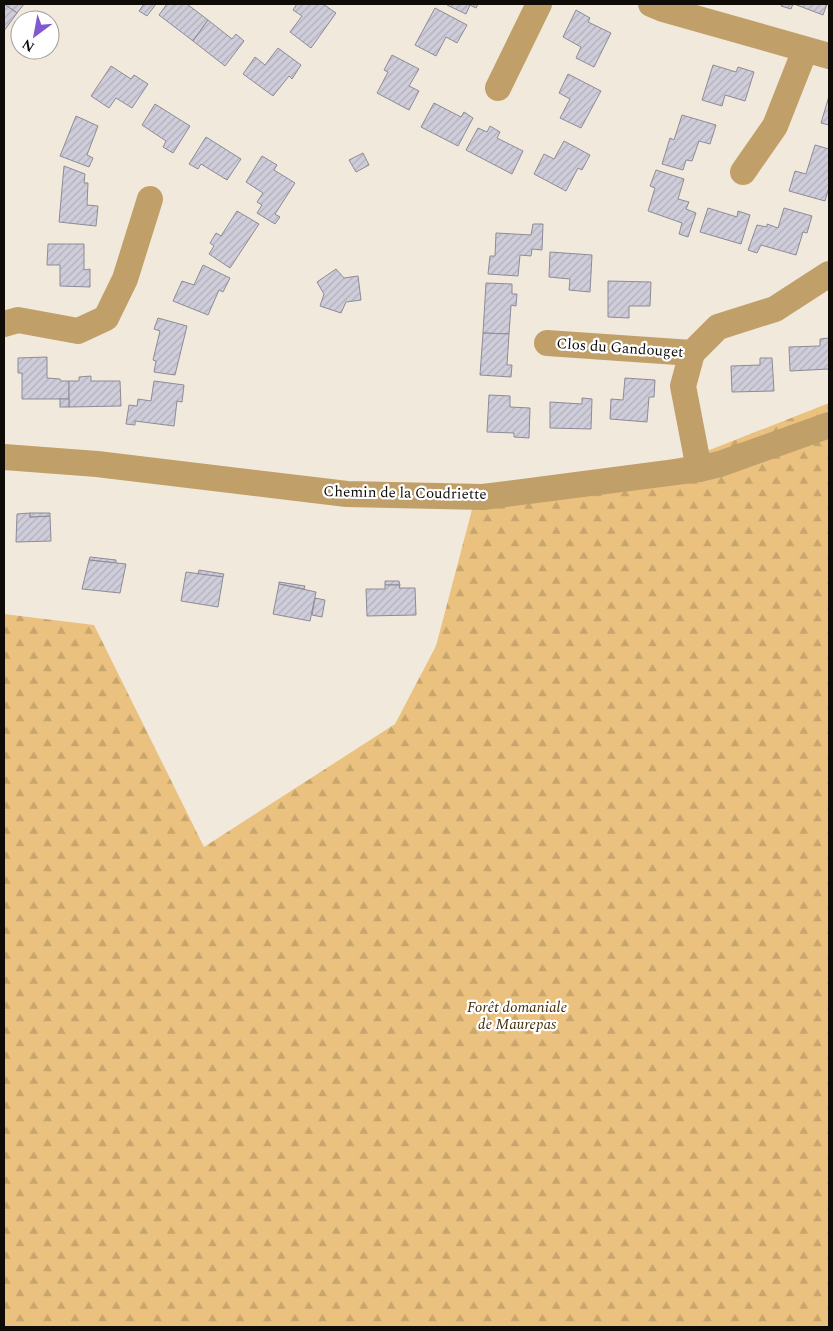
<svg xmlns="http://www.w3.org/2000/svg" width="833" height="1331" font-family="Spectral,serif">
<defs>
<pattern id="forest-firs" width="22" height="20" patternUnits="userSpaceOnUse" patternTransform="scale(1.25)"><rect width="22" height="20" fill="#ebc17f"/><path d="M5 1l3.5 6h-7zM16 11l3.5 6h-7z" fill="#c8a56c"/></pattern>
<pattern id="building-hatch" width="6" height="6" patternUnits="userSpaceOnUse" patternTransform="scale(1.25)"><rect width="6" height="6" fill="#cfcdda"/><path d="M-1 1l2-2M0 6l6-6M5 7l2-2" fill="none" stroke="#b1afba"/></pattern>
</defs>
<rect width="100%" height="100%" fill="#f1e9dc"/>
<path fill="url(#forest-firs)" d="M829,403V1327H4V614L94,625L204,847L395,724L436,646L474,502L702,453Z"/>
<g fill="url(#building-hatch)" stroke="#8d8b97">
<path d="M4,4H24L17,13Z"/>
<path d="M4,4L17,13L4,31Z"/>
<path d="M144,4H156L147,16L139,11Z"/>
<path d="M167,4H187L208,20L193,41L159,15Z"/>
<path d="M297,4H323L336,13L311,48L290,32L302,16L293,10Z"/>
<path d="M448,4H478L476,8L470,5L466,14L447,5Z"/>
<path d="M782,4H793L791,9L781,6Z"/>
<path d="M794,4H827L823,15Z"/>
<path d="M435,8L467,25L457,43L446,37L436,56L415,45Z"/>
<path d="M576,10L590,18L588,22L611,33L594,67L576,58L581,47L563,37Z"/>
<path d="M208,20L232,39L236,34L244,41L225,66L193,41Z"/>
<path d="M278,48L301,65L292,79L289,76L273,96L243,74L255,57L265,65Z"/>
<path d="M392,55L419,69L409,86L419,91L409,110L377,93L388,72L384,70Z"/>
<path d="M713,65L736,72L738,67L754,72L745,101L725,95L722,106L702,100Z"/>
<path d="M111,66L131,79L134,75L148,84L132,108L116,98L109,108L91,96Z"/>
<path d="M568,74L601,91L581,128L560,118L570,99L559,93Z"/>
<path d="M829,96V125L821,123Z"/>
<path d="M434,103L461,117L464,112L473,118L458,146L421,127Z"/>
<path d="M155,104L190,126L173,153L163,147L166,141L142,125Z"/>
<path d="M682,115L716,125L710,144L699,141L692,161L686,160L683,170L662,164L670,138L674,140Z"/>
<path d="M76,116L98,126L87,155L93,158L89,167L60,156Z"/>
<path d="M490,126L500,132L497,138L523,151L512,174L466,150L478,128L487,132Z"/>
<path d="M206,137L241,159L227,180L201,164L198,169L189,164Z"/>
<path d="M564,141L590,155L582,170L578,168L566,191L534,174L544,154L554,159Z"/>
<path d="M815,145L829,149V187L825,201L789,191L795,171L806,174Z"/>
<path d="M363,153L369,165L356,172L349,160Z"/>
<path d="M262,156L277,165L274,170L295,183L275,214L280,217L275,224L257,213L262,205L257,202L263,193L246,182Z"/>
<path d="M64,166L85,174L84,183H88L87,205L98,206L96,226L59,222Z"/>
<path d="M656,170L684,179L678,199L689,202L686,209L696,213L688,237L679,234L682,223L648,211L655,188L650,186Z"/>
<path d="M708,208L737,217L738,211L750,215L741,244L700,232Z"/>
<path d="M784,208L812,216L807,233L803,232L796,255L761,245L757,253L748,250L757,225L767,227V224L778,228Z"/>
<path d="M237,211L259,224L230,268L209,254L214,246L210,243L216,233L221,236Z"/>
<path d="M533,224H543L542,250L532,249L531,256L520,255L518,276L488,274L490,256H495L496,233L531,235Z"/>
<path d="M48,244H84V270L90,269V287L60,286V265H47Z"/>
<path d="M550,252L592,255L590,292L569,290L570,279L549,277Z"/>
<path d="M203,265L230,278L223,292L219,290L208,315L173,301L182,281L194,285Z"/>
<path d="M336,269L344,278L358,276L361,300L346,302L341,313L320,306L324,294L317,282Z"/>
<path d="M608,281L651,282L650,306H629V318L608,317Z"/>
<path d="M486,283L512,284V294H517L516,306L511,305L509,334L483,333Z"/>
<path d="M158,318L187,326L175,375L154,372L156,361L153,360L160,331L154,329Z"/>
<path d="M483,333L509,334L507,365H512L511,377L480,375Z"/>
<path d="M829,338V369L790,371L789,347L820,346V339Z"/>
<path d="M47,357V378L60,379L61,381H69V399H22V373H18V358Z"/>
<path d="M760,358H772L774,391L732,392L731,366L760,365Z"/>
<path d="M91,376V381H120L121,406L69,407V381H79V377Z"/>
<path d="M625,378L655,380L654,397H649L647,422L610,419L611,399L623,400Z"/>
<path d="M154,381L184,385L182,402L177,401L174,426L135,421V425L126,424L129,405L137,406L138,399L151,401Z"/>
<path d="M489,395L510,396V407L530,408L529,438L514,437V433L487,432Z"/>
<path d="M582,398L592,399L591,429L550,428V402L582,404Z"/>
<rect x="60" y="399" width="9" height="8"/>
<path d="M30,513V517L50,516L51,541L16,542L17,514Z"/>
<path d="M30,513H50V516L30,517Z"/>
<path d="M90,557L116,560V563L89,560Z"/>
<path d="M89,560L126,564L120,593L82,589Z"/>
<path d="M199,570L224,574L223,577L198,574Z"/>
<path d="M186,572L223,577L218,607L181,601Z"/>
<path d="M385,581H399L400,585H385Z"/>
<path d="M279,582L305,586L304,589L279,584Z"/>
<path d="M279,584L316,592L310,621L273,614Z"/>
<path d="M385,585H400L399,588H415L416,615L367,616L366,589H385Z"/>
<path d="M315,598L325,600L322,617L312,615Z"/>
</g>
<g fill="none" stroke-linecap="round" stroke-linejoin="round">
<g stroke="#c19f69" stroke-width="26">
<path d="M651,4L663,9L829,56"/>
<path d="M498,88L539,4"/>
<path d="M743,172L775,126L805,50"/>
<path d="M4,324L18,320L78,331L106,318L125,279L150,199"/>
<path d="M547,343L692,353"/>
<path d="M4,457L97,464L347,494L483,497L699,469L720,464L829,425"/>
<path d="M699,469L683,386L692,353L718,327L775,309L829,274"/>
</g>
</g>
<g text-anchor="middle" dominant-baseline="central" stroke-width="4.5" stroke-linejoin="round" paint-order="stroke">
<g font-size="15" fill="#0f0c08" stroke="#fff">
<text transform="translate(620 348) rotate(4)">Clos du Gandouget</text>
<text transform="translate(405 493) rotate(1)">Chemin de la Coudriette</text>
</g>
<g font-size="15" font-style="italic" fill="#432d05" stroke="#fff">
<text x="517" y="1007">Forêt domaniale<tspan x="517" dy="17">de Maurepas</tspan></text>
</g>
</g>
<rect width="833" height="1331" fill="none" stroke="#0f0c08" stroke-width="10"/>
<g transform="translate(35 35) rotate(212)"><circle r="24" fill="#ffffff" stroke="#9f9e9c"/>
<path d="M0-4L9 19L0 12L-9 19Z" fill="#7f58d2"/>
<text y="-8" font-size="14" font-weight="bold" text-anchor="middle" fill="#0f0c08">N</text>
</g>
</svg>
